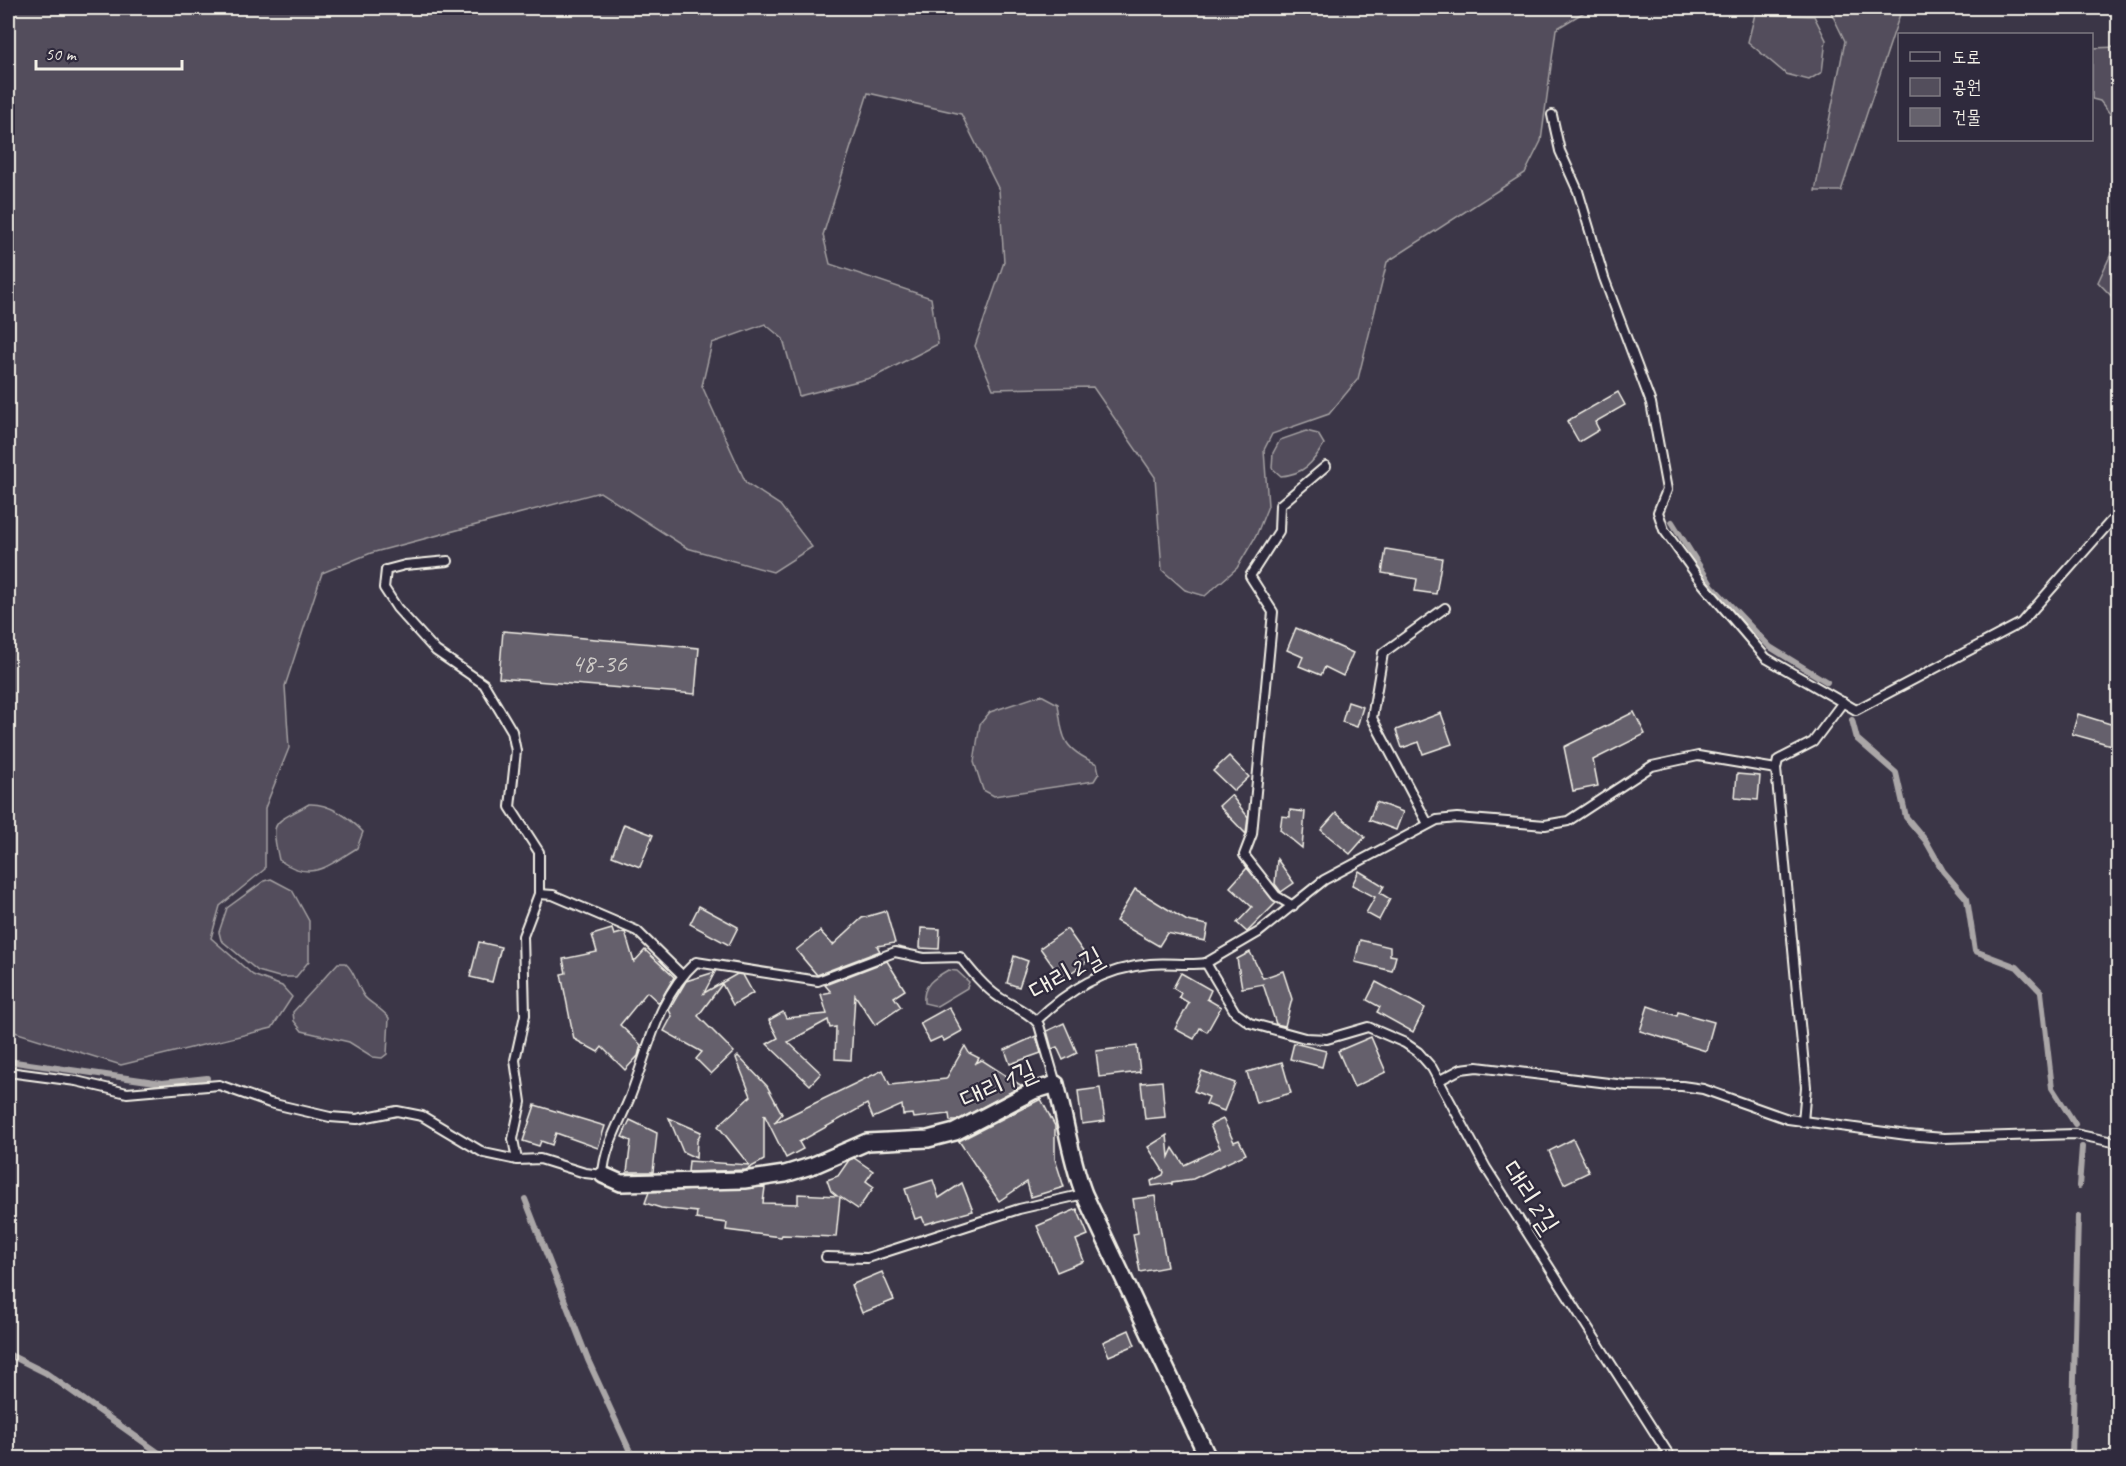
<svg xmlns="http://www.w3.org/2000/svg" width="2126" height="1466" font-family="Caveat,'Poor Story',sans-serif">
<rect width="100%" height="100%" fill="#3b3647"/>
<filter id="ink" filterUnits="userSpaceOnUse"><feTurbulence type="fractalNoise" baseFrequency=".0167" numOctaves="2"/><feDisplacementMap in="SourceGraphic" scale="12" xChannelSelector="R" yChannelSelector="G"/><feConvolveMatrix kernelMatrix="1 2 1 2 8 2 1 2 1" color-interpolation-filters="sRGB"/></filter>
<g filter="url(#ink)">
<g fill="#534e5c" stroke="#a4a0a2" stroke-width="1.5">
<path d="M8,8H1591L1556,29L1541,141L1525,173L1387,262L1358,379L1329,414L1272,434L1264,450L1268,506L1256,536L1237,568L1205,596L1185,590L1162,570L1155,477L1093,387L993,389L975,346L1004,262L999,190L961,114L868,93L823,235L830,264L931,298L938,344L874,377L799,396L783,339L765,324L712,343L702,386L746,483L780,505L812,547L773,572L687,548L600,492L371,553L322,573L285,686L289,748L265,808V869L220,906L211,938L253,975L282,986L292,997L272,1028L121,1065L8,1030Z"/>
<path d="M1829,8H1902L1841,191H1815L1845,41Z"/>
<path d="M1755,14L1814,16L1826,40L1822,72L1809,80L1786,74L1748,42Z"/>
<path d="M2118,47V124L2100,101L2092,99V48Z"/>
<path d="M2118,239V303L2098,282Z"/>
<path d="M1306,431L1318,434L1324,444C1313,463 1304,474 1281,476L1272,468L1273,453L1280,440Z"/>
<path d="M1041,695L1058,704C1063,740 1062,748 1097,764L1099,773L1094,781L994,796L983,790L974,762L980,724L990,712Z"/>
<path d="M309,804C329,803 349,817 363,832L357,848C327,866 312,883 279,860C270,818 273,825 309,804Z"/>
<path d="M271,879L292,890L309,921V961L296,977H279L258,971L221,940L219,932L227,908L264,881Z"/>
<path d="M338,963H345C356,972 356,985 364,996C368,1002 381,1008 389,1018L387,1054L382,1058L373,1057L349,1042L302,1031L294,1021L293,1012Z"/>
<path d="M948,970L957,971L969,982L967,988L937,1006L924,1003C922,985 934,978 948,970Z"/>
</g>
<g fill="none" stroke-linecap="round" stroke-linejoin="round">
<g stroke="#aaa6a7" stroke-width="6">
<path d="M1672,522L1712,586L1770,647L1827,682"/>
<path d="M1852,720L1857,739L1896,773L1906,817L1926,841L1943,871L1967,899L1975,951L2017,967L2041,992L2052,1088L2075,1124"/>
<path d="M8,1061L162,1083L207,1078"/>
<path d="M2079,1186L2082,1147"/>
<path d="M525,1199L588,1360L633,1458"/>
<path d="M8,1354L46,1373L166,1458"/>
<path d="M2072,1458L2078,1216"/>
</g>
</g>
<g fill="#65616c" stroke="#f4f1e8" stroke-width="1.5">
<path d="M1618,392L1625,405L1595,422L1599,430L1579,442L1567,421Z"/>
<path d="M1386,549L1442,558L1436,594L1415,591L1417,579L1382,573Z"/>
<path d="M1296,628L1353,653L1343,676L1325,667L1321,675L1299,666L1303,657L1287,650Z"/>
<path d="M503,631L699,648L695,694L499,678Z"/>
<path d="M1348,702L1363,707L1357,727L1342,722Z"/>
<path d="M1634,712L1645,734L1593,760L1598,786L1573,791L1564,747Z"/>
<path d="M1441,713L1452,744L1423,754L1419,742L1402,748L1396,730Z"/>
<path d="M2078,714L2117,726L2111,745L2072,734Z"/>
<path d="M1229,756L1249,777L1234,791L1213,771Z"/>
<path d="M1737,774L1760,776L1758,800L1735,798Z"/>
<path d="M1231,795L1248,817L1246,834L1219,806Z"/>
<path d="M1376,802L1403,812L1396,830L1369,820Z"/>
<path d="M1290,810L1305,812L1302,848L1280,830L1282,816L1290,817Z"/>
<path d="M1336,813L1365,837L1350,854L1321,830Z"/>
<path d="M624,824L653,835L640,867L612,856Z"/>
<path d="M1277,859L1294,883L1281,892L1275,884Z"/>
<path d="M1247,868L1276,903L1247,932L1237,923L1252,907L1230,887Z"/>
<path d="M1359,871L1384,886L1380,893L1390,899L1379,920L1366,913L1375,897L1352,885Z"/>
<path d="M1135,889L1187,921L1208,925L1205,941L1167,933L1159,946L1116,921Z"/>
<path d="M699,906L738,927L729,945L690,924Z"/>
<path d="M886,911L895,943L877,946L880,951L817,975L796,950L820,931L833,945L862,918Z"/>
<path d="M921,928L940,929L939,949L920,948Z"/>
<path d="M612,929L614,935L625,932L634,962L645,950L674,977L659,1003L647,992L620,1025L641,1045L638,1056L625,1070L602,1047L598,1052L574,1039L561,974L566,973L563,959L597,952L592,935Z"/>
<path d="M1067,929L1089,960L1062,979L1040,948Z"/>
<path d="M1360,940L1390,947V955L1396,956L1392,971L1355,962Z"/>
<path d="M479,942L501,947L492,982L470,977Z"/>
<path d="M1250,952L1263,978L1283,971L1292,999L1285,1026L1276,1024L1263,984L1242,988L1237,959Z"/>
<path d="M1014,956L1028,961L1019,987L1007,983Z"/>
<path d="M887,961L905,990L894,997L901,1007L875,1025L855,995L851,1060L835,1059L836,1027L830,1028L828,1020L788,1042L821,1073L810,1085L767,1044L778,1038L769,1020L783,1012L786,1018L827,1014L821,994L831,992L825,985Z"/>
<path d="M715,972L704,993L737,974L743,975L753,993L733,1005L722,984L698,1016L734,1052L711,1074L696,1059L702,1052L664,1031L672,1016L669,1010L686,981Z"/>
<path d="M1181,973L1211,990L1207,999L1221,1007L1207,1032L1200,1028L1194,1039L1175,1029L1189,1003L1179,997L1181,993L1173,988Z"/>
<path d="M1376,982L1425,1008L1413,1032L1377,1012L1380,1007L1367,1000Z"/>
<path d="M1648,1006L1677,1016L1678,1012L1714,1022L1706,1051L1640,1031Z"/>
<path d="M949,1007L962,1031L944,1041L941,1037L930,1042L920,1023Z"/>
<path d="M1064,1023L1077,1053L1063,1060L1057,1047L1052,1049L1047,1031Z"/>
<path d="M1036,1036L1041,1053L1010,1064L1005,1050Z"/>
<path d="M1371,1037L1386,1072L1354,1087L1338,1051Z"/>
<path d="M1294,1043L1326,1051L1322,1067L1290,1059Z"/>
<path d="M965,1046L969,1053L979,1058L976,1063L982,1060L1022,1086L956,1121H950L949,1114L914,1118L913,1114L903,1115L902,1105L873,1118L867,1104L799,1142L803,1149L786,1158L764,1114V1160L746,1170L688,1172L689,1161L749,1165L718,1126L751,1096L736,1058L738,1056L767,1086L782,1114L774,1123L883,1070L890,1085L946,1079Z"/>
<path d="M1137,1046L1140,1072L1099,1077L1096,1051Z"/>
<path d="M1282,1062L1291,1093L1256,1103L1247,1072Z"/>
<path d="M1202,1071L1235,1083L1224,1111L1206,1104L1209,1097L1194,1091Z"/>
<path d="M1162,1081L1165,1117L1145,1119L1141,1083Z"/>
<path d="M1100,1088L1105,1121L1082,1124L1078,1091Z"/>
<path d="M1041,1099L1055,1126V1159L1064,1187L1031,1197L1027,1182L999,1201L959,1141Z"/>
<path d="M535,1105L605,1126L598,1148L556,1133L552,1145L541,1141L539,1146L523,1141Z"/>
<path d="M669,1118L701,1132L697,1141L696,1158L683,1152Z"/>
<path d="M1223,1119L1234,1142L1239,1140L1246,1154L1193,1179L1172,1182V1185L1171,1183L1152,1186L1151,1181L1163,1175L1164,1172L1148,1147L1167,1135L1169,1157L1173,1148L1184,1165L1220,1148L1210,1125Z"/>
<path d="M630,1120L657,1133L653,1172H627L631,1141L622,1137Z"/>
<path d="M1573,1139L1589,1172L1564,1184L1549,1151Z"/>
<path d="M854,1158L873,1171L866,1181L874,1187L858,1209L840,1197L836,1237L782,1235L781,1237L726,1230L727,1223L696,1219L697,1212L661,1208L645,1203L649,1192L765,1187L763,1203L798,1204V1194L837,1196L831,1191L827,1180L838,1176L849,1160Z"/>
<path d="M933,1180L939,1198L962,1183L973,1211L925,1224L922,1217L915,1219L905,1189Z"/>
<path d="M1155,1196L1167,1267L1140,1272L1133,1234L1138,1233L1133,1199Z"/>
<path d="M1077,1209L1088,1235L1076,1240L1084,1261L1057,1272L1037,1226Z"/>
<path d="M882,1272L894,1300L862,1313L851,1285Z"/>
<path d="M1129,1330L1135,1345L1109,1356L1103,1342Z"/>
</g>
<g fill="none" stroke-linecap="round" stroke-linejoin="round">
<defs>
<g id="lane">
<path d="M1552,115L1560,151L1578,191L1604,278L1651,403L1667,490L1658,512L1664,530L1703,584L1766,658L1856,710L2021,623L2111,521L2118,519"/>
<path d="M448,561L405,565L386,570L384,588L397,608L436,651L484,684L512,731L516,751L510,807L539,852V894L523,936L525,1015L515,1060L521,1102L513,1139L517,1160"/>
<path d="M1428,824L1372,718L1383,653L1445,608"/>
<path d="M539,894L553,895L637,931L682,975"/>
<path d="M1293,906L1276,896L1244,855L1252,834L1273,612L1250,576L1279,531L1280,505L1326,466"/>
<path d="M1206,963L1259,932L1324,880L1437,820L1457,818L1545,825L1568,821L1652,766L1698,756L1776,769"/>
<path d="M1036,1021L1039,1025L1056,1084"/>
<path d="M8,1072L76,1081L127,1093L219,1085L270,1103L330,1117L357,1119L397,1111L422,1116L484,1153L517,1160L540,1159L585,1173L603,1175C604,1148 620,1122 630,1097C648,1051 658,996 696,962L818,981L895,952L924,958L960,957C972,972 984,987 1000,998C1013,1006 1024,1010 1036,1021C1068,990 1104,968 1150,964C1169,962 1187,966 1206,963L1235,1012L1250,1023L1305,1038L1327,1039L1368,1027L1405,1043L1418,1052L1432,1068L1486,1168L1671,1458"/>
<path d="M1438,1081L1461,1069L1477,1067L1625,1085L1682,1086L1703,1089L1788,1119L1907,1135L1944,1138L2075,1134L2118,1143"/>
<path d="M1803,1122L1806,1087L1776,769L1778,760L1813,742L1843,702"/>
<path d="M826,1257L867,1258L1019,1209L1084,1194"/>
</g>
<path id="street" d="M603,1175L621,1183L744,1180L785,1174L814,1165L867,1142L928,1139L955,1132L1033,1091L1056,1084C1066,1121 1070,1158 1084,1194L1208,1458"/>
</defs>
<use href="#lane" stroke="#f4f1e8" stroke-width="12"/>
<use href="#street" stroke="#f4f1e8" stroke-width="20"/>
<use href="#lane" stroke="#2f2a3d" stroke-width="8"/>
<use href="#street" stroke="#2f2a3d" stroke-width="15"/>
</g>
</g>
<g text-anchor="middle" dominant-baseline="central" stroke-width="4.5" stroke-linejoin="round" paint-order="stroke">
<g font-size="26" fill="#d0cdc9">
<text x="599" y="663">48-36</text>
</g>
<g font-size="28" fill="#f4f1e8" stroke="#2f2a3d">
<text transform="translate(1066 973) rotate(-29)">대리2길</text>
<text transform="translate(998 1084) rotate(-24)">대리1길</text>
<text transform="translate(1531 1197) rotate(57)">대리2길</text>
</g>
</g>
<rect width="2126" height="1466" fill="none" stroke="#2f2a3d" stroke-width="30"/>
<rect x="15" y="15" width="2096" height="1436" fill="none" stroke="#f4f1e8" stroke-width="2" filter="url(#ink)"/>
<rect x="1898" y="33" width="195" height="108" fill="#2f2a3d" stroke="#7e7a81" stroke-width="1.5"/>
<rect x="1910" y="52" width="30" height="9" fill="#2f2a3d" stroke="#7e7a81" stroke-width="1.5"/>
<text x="1952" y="63" font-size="18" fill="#f4f1e8">도로</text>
<rect x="1910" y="78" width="30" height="18" fill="#534e5c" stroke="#7e7a81" stroke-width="1.5"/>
<text x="1952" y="93" font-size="18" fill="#f4f1e8">공원</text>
<rect x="1910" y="108" width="30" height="18" fill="#65616c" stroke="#7e7a81" stroke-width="1.5"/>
<text x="1952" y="123" font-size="18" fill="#f4f1e8">건물</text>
<path d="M36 60v9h146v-9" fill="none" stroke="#f4f1e8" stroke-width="3"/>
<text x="45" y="60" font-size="18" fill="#f4f1e8" stroke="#2f2a3d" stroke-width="4.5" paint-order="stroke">50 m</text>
</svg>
